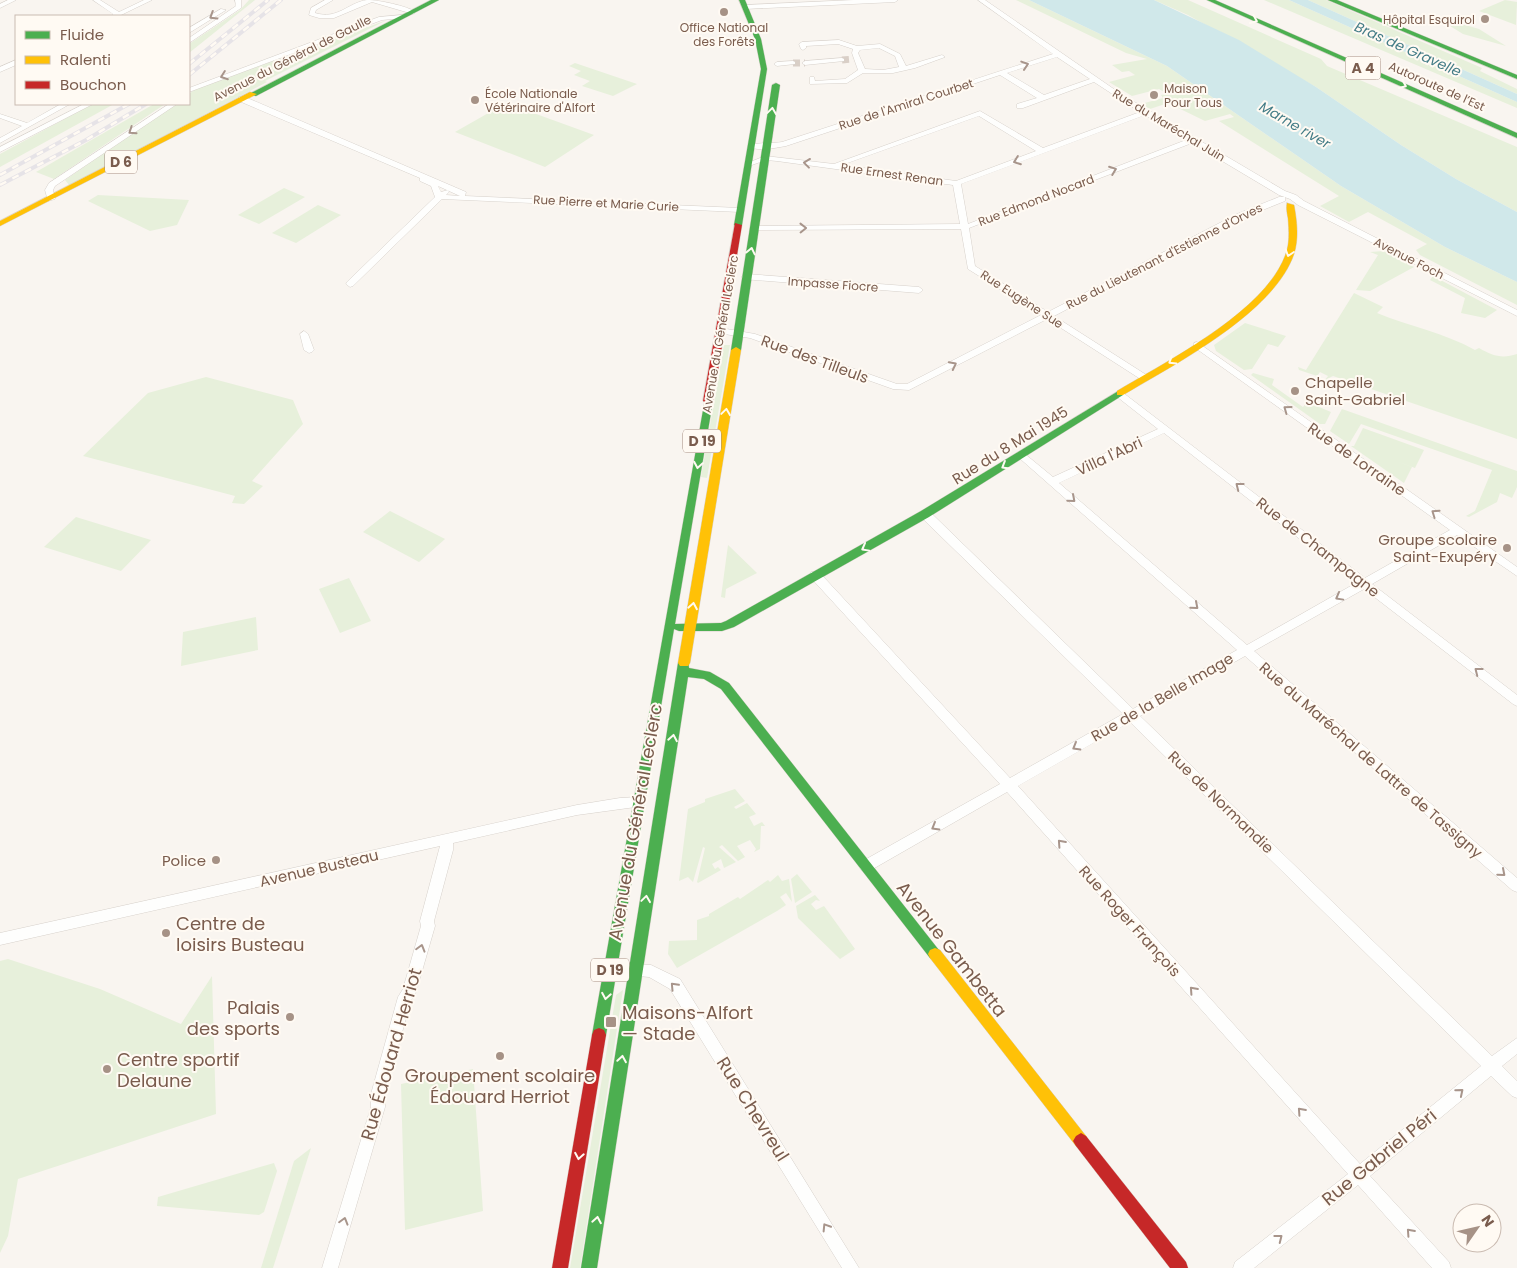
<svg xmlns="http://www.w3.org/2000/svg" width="1517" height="1268" font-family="Poppins,sans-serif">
<rect width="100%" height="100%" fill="#f9f5f0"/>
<g fill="#e7f0db">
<path d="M249,0H255L189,53V44L240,10Z"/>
<path d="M1016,0H1029L1167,66L1341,186L1445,247L1517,282V305L1420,255L1416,250L1427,244L1368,212L1349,222L1320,206L1339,196L1219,121L1234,117L1230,114L1205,121L1168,103L1150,109L1141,104L1163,98L1161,95L1167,94L1159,89L1132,96L1109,82L1135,75L1129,71L1122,72L1112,65L1147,59L1126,53Z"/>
<path d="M1154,0H1188L1321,59L1327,66L1517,147V212L1456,179L1401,145L1316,87L1188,15Z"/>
<path d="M1264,0H1289L1517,102V108Z"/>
<path d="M1308,0H1326L1482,68L1480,71L1517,89V94Z"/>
<path d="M1505,0L1517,2L1516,25L1479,11Z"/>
<path d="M1434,16L1479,29L1506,46L1463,34Z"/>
<path d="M387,20L265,81L267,82L69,185L65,180L174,104H189V94L195,89Z"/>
<path d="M575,63L637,84L613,96L582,86L590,81L574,75L581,71L569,66Z"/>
<path d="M506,103L594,135L545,167L455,132Z"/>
<path d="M92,104H114L0,167V154Z"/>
<path d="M154,104H165L54,179L36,172Z"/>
<path d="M284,188L305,197L259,224L238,215Z"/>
<path d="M98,195L189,200L177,225L150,231L88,201Z"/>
<path d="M318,205L341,215L296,243L272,233Z"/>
<path d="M1384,251L1414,267L1370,291L1356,290L1378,255L1370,252Z"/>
<path d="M1433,276L1497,310L1485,318L1461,313L1465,298L1430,280Z"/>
<path d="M1354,293L1383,307L1377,313C1409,326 1445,333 1475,350L1479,348C1493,356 1502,359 1517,354V439L1333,376L1325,380L1328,376L1320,372L1317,376L1299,370L1298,367L1306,370Z"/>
<path d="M1245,323L1286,336L1278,347L1268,344L1252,369L1244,370L1216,351L1214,345Z"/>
<path d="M724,345H730L707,478L701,477Z"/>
<path d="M1253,373L1274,379L1272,385L1303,407L1307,402L1331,412L1325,424H1320L1251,375Z"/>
<path d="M206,377L293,400L303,424L252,481L263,486L244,504L232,503L235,496L83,456L148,393Z"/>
<path d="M1342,409L1517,471V487L1512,498L1500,493L1497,502L1469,517L1466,516L1475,511L1492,470L1361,424L1349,444L1330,431Z"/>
<path d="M1363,428L1424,450L1415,468L1393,460L1412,467L1404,483L1351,446H1354Z"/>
<path d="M390,511L445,539L419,562L363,532Z"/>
<path d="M76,517L151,540L121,571L44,547Z"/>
<path d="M728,545L757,573L726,589L725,598L721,597Z"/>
<path d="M349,578L371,621L340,633L319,589Z"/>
<path d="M256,617L258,650L181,666L183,632Z"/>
<path d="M735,789L745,801L734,807L736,809L747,803L756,814L749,817L754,826L762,822L765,826H761L760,849L754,852L756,849L750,840L737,846L745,857L738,861L722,845L719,847L736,862L724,868L721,859L712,864L715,869L718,867L721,870L698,883L697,882L705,848L703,847L693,882L688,877L679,881L688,809L705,802V799Z"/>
<path d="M797,874L812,892L795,903L791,879Z"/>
<path d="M778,875L782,881L789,879L792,902L786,893L780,897L786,905L777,911L677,968L668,954L669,941L697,940V920L709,916V914L738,897L740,899L768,880L770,882Z"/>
<path d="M815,895L820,901L816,900L811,904L816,910L824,906L855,949L840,959L798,918L796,906Z"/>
<path d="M8,959L100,989L181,1024L212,976L216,1114L18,1179L8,1236L0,1253V961Z"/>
<path d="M623,990L580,1268H570L616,995Z"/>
<path d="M473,1069L483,1211L405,1230L401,1084Z"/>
<path d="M311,1148L273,1268H261L294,1161Z"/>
<path d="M274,1163L277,1171L264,1212L259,1215L157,1206L158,1197Z"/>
</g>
<g fill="#d0e8ea">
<path d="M1029,0H1154L1239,40L1316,87L1401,145L1456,179L1517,212V282L1445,247L1341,186L1167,66Z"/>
<path d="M1289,0H1308L1517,94V102Z"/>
</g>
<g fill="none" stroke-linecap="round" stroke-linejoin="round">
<g stroke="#d9cfc7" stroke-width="7" stroke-dasharray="7 4" stroke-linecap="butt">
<path d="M842,60L853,59"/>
<path d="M793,63H805"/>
</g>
<defs>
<g id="street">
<path d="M8,0H16L0,8V4Z"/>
<path d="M93,0H100L119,12L144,0H152L119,16H111L113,14Z"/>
<path d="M235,0H241V8L189,43V38L236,6Z"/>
<path d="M325,0H333L316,10L315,13C338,20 347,3 367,0C379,0 407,6 416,12L413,14L372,2L334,18H319L309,15L311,8Z"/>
<path d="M854,0H898L895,2L745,9L742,7L745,5Z"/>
<path d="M978,0H985L1121,94L1285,191L1296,195L1304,201L1517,310V316L1298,205L1290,199L1279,195L1192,143L969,228L975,266L1048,312L1237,214L1279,197H1285V201L1243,218L1054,316L1148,376V380H1142L1047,319L909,390L893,389L750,338L718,333L717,331L721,328L755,334L897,384H907L1041,315L968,269L961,229L755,230L751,228L755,226L960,224L953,185L777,161L766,160L749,166L745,164L765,156L834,164L980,111L1043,148L1140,112L1094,82L1023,108H1017V104L1037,98L1000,75L786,146C774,148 758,152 748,146C754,142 773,144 782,142L1053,54ZM1057,57L1090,79L1044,95L1007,73ZM1145,115L1186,140L968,224L961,184ZM979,116L1036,151L956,181L842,165Z"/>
<path d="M221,9L226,10L189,33V28Z"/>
<path d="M402,15L405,17L404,18L382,20L189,92V88L379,17Z"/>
<path d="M839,40L857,46L880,44L900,54L906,66L942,55L945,57L915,68L893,73H863L847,83L810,84V77H814L815,81L845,79L858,70L852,53L853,49L838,44L806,46V48L803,50L801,49L799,44L802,42ZM879,48L895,56L899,67L883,70L865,69L858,53L860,50Z"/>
<path d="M842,58L844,59V61L805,65L802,63L805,61Z"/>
<path d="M16,60V65L0,72V67Z"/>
<path d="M793,61L795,62V64L777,66L774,64L777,62Z"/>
<path d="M239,97H245L466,192L465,196L740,208L744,210L740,212L442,199L353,286L350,287L346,284L347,282L435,197L431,186L420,181V178L239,101ZM438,186L460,196L446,195L449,192L448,190L441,192Z"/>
<path d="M61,104H70L0,143V138L22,126L0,118V114L27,123Z"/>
<path d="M84,104H93L0,152V147Z"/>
<path d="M169,104H177L55,186L53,190L55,199L48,201L45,190L49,183Z"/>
<path d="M746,274L919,287L923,290L919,293L743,279L742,277Z"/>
<path d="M304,331L308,334L314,350L312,352L309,353L304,350L300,334Z"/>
<path d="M1197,342L1517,567V576L1457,535L1372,584L1517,695V706L1513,704L1364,589L1254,651L1517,878V892L1512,890L1245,656L1140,716L1492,1056L1517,1038V1054L1502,1066L1517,1081V1098L1512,1096L1491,1076L1370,1176L1449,1262L1451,1268H1432L1358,1185L1254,1268H1233L1235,1262L1348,1174L1007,792L871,870L866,872L861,870L859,866L861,862L1000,784L811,578L810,575L811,572H819L1010,778L1123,714L921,517L920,514L921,511H929L1133,709L1237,650L1017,456L1019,454H1025L1053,477L1158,429L1116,396V392H1122L1365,578L1450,530L1194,347V343ZM1164,433L1356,583L1247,645L1059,483ZM1130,722L1481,1066L1360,1164L1018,786Z"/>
<path d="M639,797L643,798L645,802L643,806L577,815L453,843V850L434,921L435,926L416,992L411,1000L385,1094V1107L338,1268H322L371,1107V1094L398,997L403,989L421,926L420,921L440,846L0,945V933L577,805L620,798Z"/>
<path d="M632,964L651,965L680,979L859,1268H842L670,989L649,977L627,975L625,970L627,965Z"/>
</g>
<g id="fast">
<path d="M431,0H439L256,96L249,94Z"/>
<path d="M739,0H745L761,39L767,69L742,225L738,227L734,225L761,69L755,39Z"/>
<path d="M1207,0H1215L1517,133V138Z"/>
<path d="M1328,0H1337L1517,75V79Z"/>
<path d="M776,83L780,85L741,350L736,353L731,350L772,85Z"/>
<path d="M1120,390L1123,391V395L929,517L734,627L722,631H679L674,629L606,1035L604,1040L599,1042L594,1040L592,1035L705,399L708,398L713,401L675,624L721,623L726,621L921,511Z"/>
<path d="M684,659L688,660L689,668L710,672L729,683L942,954L940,958L935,960L930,958L721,689L704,679L688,677L597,1268H581L678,663L680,660Z"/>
</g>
<g id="slow">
<path d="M250,92L257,94L0,226V221Z"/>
<path d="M1287,203L1294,205C1297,221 1299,238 1294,254C1274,313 1175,364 1123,395H1117V391C1167,361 1263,313 1285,256C1290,244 1289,231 1288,218C1287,213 1286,208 1287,203Z"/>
<path d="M736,347L741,350L690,663L688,666H680L678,663L731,350Z"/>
<path d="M935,948L940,950L1086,1136L1089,1141L1086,1146L1081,1149L1076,1146L930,958L928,954L930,950Z"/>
</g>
<g id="jam">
<path d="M735,223L742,225L713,401L708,404L703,401Z"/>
<path d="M599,1028L604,1030L606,1035L568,1268H552L592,1035L594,1030Z"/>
<path d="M1081,1133L1086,1136L1186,1262L1188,1268H1170L1076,1146L1073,1141L1076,1136Z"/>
</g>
</defs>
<use href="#street" stroke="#d7d1cb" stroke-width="1"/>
<use href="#fast" stroke="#d9d2cb" stroke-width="1"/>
<use href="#slow" stroke="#d9d2cb" stroke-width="1"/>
<use href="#jam" stroke="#d9d2cb" stroke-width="1"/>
<use href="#street" fill="#fefefd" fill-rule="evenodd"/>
<use href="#fast" fill="#4caf50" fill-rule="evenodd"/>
<use href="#slow" fill="#ffc107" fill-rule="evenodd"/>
<use href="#jam" fill="#c62828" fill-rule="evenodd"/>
<defs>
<g id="rail">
<path d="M189,64L268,0"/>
<path d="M189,75L281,0"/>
<path d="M0,175L129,104"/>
<path d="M0,185L86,140L146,104"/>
</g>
</defs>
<use href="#rail" stroke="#e6e3e7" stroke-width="4"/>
<use href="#rail" stroke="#fffaf3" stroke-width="2.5" stroke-dasharray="7" stroke-linecap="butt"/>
</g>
<defs><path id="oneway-chevron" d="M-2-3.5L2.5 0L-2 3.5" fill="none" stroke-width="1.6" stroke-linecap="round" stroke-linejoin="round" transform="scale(1.25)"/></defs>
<g stroke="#a8958b">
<use href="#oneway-chevron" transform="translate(213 16) rotate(148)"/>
<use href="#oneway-chevron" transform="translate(1025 65) rotate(-18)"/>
<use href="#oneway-chevron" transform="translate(224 76) rotate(160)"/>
<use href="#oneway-chevron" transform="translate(132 131) rotate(146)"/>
<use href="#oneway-chevron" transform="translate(1017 161) rotate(160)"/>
<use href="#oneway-chevron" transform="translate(807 163) rotate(-173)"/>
<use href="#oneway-chevron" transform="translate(1113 170) rotate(-21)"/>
<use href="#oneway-chevron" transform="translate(803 228) rotate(-1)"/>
<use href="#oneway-chevron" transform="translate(953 365) rotate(-27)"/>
<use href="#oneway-chevron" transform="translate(1287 409) rotate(-144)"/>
<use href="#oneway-chevron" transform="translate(1239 486) rotate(-142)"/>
<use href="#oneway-chevron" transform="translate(1072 499) rotate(41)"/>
<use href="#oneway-chevron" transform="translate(1435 513) rotate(-145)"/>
<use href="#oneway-chevron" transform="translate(1339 597) rotate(151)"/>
<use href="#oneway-chevron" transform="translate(1195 606) rotate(41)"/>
<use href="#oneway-chevron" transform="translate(1478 671) rotate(-142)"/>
<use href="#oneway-chevron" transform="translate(1076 747) rotate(150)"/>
<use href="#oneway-chevron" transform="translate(935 827) rotate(150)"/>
<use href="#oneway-chevron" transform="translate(1061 843) rotate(-132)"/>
<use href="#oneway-chevron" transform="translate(1502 873) rotate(41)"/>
<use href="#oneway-chevron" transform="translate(421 948) rotate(-74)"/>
<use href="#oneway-chevron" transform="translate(674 986) rotate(-133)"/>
<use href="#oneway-chevron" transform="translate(1193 990) rotate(-132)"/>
<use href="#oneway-chevron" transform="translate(1460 1092) rotate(-40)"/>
<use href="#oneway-chevron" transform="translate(1301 1111) rotate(-132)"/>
<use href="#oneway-chevron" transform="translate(344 1221) rotate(-74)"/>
<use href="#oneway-chevron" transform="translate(826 1227) rotate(-122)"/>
<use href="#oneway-chevron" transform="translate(1410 1232) rotate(-132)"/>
<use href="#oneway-chevron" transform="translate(1279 1238) rotate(-38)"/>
</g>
<g stroke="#fffaf3">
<use href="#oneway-chevron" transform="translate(1254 20) rotate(24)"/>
<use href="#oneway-chevron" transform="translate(1403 85) rotate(24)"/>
<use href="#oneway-chevron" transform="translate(772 111) rotate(-82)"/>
<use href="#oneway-chevron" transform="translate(751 251) rotate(-78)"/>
<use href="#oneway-chevron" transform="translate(1289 253) rotate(108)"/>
<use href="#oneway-chevron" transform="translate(1172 361) rotate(148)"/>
<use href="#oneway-chevron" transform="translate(726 412) rotate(-82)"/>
<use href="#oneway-chevron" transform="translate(698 465) rotate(100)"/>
<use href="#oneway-chevron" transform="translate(1005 466) rotate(149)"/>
<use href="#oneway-chevron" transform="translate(865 548) rotate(151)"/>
<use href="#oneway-chevron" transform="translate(693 606) rotate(-80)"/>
<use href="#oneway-chevron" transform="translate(673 738) rotate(-80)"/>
<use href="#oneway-chevron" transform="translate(646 899) rotate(-82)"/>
<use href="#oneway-chevron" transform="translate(606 996) rotate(100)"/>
<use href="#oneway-chevron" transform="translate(622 1059) rotate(-81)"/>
<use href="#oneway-chevron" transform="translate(579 1156) rotate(100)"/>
<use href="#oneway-chevron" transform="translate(597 1220) rotate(-80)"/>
</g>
<g fill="#a69286" stroke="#fffaf3" stroke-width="2">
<circle cx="724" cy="12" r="5"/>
<circle cx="1485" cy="19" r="5"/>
<circle cx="1154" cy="95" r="5"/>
<circle cx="475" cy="100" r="5"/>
<circle cx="1295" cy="391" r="5"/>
<circle cx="1507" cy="548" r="5"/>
<circle cx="216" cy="860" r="5"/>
<circle cx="166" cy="933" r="5"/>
<circle cx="290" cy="1017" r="5"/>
<rect x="605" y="1016" width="12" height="12" rx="2.5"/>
<circle cx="500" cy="1056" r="5"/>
<circle cx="107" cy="1069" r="5"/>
</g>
<g text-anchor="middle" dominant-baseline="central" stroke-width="4" stroke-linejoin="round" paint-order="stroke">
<g font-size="12" fill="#7a5c4d" stroke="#fffaf3" text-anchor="start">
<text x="1475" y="19" text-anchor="end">Hôpital Esquirol</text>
<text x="724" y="27" text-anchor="middle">Office National<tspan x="724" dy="14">des Forêts</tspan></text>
<text x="1164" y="88">Maison<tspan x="1164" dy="14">Pour Tous</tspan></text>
<text x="485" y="93">École Nationale<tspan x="485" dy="14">Vétérinaire d'Alfort</tspan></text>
</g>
<g font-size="12" fill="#7a5c4d" stroke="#fffaf3">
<text transform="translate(292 58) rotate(-27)">Avenue du Général de Gaulle</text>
<text transform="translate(1437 86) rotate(24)">Autoroute de l’Est</text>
<text transform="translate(906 104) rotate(-18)">Rue de l'Amiral Courbet</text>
<text transform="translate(1169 125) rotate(31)">Rue du Maréchal Juin</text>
<text transform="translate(892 174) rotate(8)">Rue Ernest Renan</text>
<text transform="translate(1036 200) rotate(-21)">Rue Edmond Nocard</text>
<text transform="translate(606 203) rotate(3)">Rue Pierre et Marie Curie</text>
<text transform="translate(1164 256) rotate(-27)">Rue du Lieutenant d'Estienne d'Orves</text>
<text transform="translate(1409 258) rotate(27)">Avenue Foch</text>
<text transform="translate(833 284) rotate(4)">Impasse Fiocre</text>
<text transform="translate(1022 299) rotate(33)">Rue Eugène Sue</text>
<text transform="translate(720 334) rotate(-80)">Avenue du Général Leclerc</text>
</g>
<g font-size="14" font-style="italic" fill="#437c86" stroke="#fffaf3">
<text transform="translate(1408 49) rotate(24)">Bras de Gravelle</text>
<text transform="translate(1295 125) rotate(30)">Marne river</text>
</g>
<g fill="#fffaf3" stroke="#a28b7f" stroke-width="1">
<rect x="1345.5" y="56.5" width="35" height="23" rx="4"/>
<rect x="105" y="150.5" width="32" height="23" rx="4"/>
<rect x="683" y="429.5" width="38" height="23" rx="4"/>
<rect x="591" y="958.5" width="38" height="23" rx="4"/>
</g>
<g font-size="14" font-weight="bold" fill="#7a5c4d">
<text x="1363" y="68">A 4</text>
<text x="121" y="162">D 6</text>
<text x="702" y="441">D 19</text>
<text x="610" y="970">D 19</text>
</g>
<g font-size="15" fill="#7a5c4d" stroke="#fffaf3">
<text transform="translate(815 359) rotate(20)">Rue des Tilleuls</text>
<text transform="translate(1010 445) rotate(-32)">Rue du 8 Mai 1945</text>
<text transform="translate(1109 456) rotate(-25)">Villa l'Abri</text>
<text transform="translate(1357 459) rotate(35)">Rue de Lorraine</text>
<text transform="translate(1318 547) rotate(38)">Rue de Champagne</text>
<text transform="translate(1162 697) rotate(-30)">Rue de la Belle Image</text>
<text transform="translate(1371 760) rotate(41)">Rue du Maréchal de Lattre de Tassigny</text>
<text transform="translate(1221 802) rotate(44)">Rue de Normandie</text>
<text transform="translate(319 868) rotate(-13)">Avenue Busteau</text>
<text transform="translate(1130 921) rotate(48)">Rue Roger François</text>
</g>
<g font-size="15" fill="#7a5c4d" stroke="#fffaf3" text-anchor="end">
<text x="1305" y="382" text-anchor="start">Chapelle<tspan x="1305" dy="17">Saint-Gabriel</tspan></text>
<text x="1497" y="539">Groupe scolaire<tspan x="1497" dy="17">Saint-Exupéry</tspan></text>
<text x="206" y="860">Police</text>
</g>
<g font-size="18" fill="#7a5c4d" stroke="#fffaf3">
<text transform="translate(635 822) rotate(-80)">Avenue du Général Leclerc</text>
<text transform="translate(952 949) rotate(52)">Avenue Gambetta</text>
<text transform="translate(391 1054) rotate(-74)">Rue Édouard Herriot</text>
<text transform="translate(753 1109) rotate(58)">Rue Chevreul</text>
<text transform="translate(1379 1157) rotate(-39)">Rue Gabriel Péri</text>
</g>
<g font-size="18" fill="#7a5c4d" stroke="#fffaf3" text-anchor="start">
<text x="176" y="923">Centre de<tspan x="176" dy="21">loisirs Busteau</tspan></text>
<text x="280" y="1007" text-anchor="end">Palais<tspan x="280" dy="21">des sports</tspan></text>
<text x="622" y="1012">Maisons-Alfort<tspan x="622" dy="21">— Stade</tspan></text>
<text x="117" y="1059">Centre sportif<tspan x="117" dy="21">Delaune</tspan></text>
<text x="500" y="1075" text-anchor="middle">Groupement scolaire<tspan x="500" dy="21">Édouard Herriot</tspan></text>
</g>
</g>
<rect x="15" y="15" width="175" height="90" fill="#fffaf3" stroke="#cabbb1"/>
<rect x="25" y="31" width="25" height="8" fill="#4caf50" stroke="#cabbb1"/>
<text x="60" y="40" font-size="15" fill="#7a5c4d">Fluide</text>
<rect x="25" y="56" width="25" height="8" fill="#ffc107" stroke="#cabbb1"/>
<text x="60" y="65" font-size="15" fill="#7a5c4d">Ralenti</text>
<rect x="25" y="81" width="25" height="8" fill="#c62828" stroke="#cabbb1"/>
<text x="60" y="90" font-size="15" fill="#7a5c4d">Bouchon</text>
<g transform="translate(1477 1228) rotate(56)"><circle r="24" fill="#fffaf3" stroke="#cabbb1"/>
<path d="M0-4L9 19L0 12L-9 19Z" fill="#a69286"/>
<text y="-8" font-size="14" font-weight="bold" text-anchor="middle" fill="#7a5c4d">N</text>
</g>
</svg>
